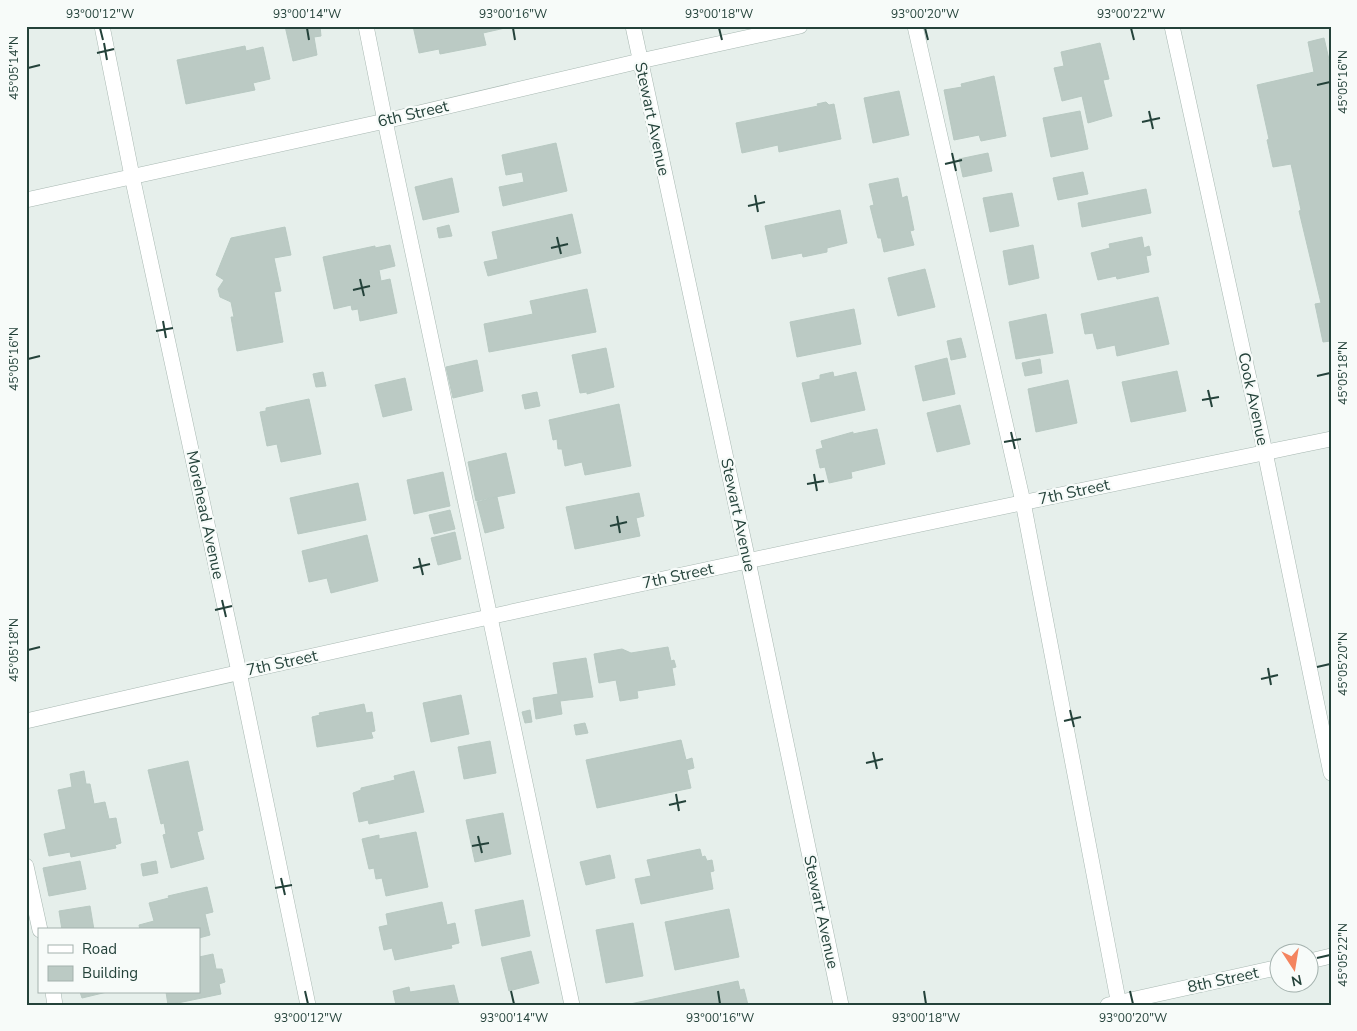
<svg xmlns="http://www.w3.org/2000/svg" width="1357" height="1031" font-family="'Nunito Sans',sans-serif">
<rect width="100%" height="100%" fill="#e6efeb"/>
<g fill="#bbcac4" stroke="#b8c9c2">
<path d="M285,26H320L321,36L314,37L317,55L293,61Z"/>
<path d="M413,26H514L483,33L486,45L440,54L439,49L419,53Z"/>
<path d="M1324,38L1331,68V341L1323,342L1315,304L1321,303L1299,211L1301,210L1291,164L1273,167L1267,140L1269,139L1257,85L1314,72L1308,42Z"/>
<path d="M1100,43L1109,79L1103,80L1112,116L1088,123L1082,96L1062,101L1054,68L1064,66L1061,52Z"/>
<path d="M245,46L246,51L263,47L270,79L253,83L255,90L186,104L177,60Z"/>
<path d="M994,76L1006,136L981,141L979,135L954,140L944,90L962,87L961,84Z"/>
<path d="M899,91L909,135L873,143L864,98Z"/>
<path d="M826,102L829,105L834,104L841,139L779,152L778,145L742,153L736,123L818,106L817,104Z"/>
<path d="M1080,111L1088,149L1051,157L1043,118Z"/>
<path d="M556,143L567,191L503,206L499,187L524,182L522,172L506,175L502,155Z"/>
<path d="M988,153L992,171L963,177L959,159Z"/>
<path d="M1083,172L1088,194L1058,200L1053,178Z"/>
<path d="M452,178L459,212L423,220L415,187Z"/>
<path d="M898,178L902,198L907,196L914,230L910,231L914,245L884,252L881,238H878L870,206L874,205L869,184Z"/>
<path d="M1146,189L1151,213L1082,227L1078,203Z"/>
<path d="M1012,193L1019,226L990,232L983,198Z"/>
<path d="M840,210L847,243L827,248V252L803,257L802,253L772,259L765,226Z"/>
<path d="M572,214L581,253L488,276L484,262L498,259L492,232Z"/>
<path d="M449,225L452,236L439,238L437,228Z"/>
<path d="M285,227L291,255L274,258L281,291L274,292L283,342L237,351L231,317H234L231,302L220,297L218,289L224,280L216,275L231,238Z"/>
<path d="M1142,237L1144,248L1149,246L1151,255L1146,256L1149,272L1117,279L1116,276L1098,280L1091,253L1110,248L1109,244Z"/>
<path d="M390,245L395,266L379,270L381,281L390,279L397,313L360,321L358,309L352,310L351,305L334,309L323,257L375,246V248Z"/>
<path d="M1033,245L1039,278L1009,285L1003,251Z"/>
<path d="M925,269L935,307L898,316L888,278Z"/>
<path d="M587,289L596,332L489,352L484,324L533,314L530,301Z"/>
<path d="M1158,297L1169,344L1117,356L1115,345L1097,349L1093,333L1085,334L1081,314Z"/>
<path d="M854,309L861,344L797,357L790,322Z"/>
<path d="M1046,314L1053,353L1016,359L1009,322Z"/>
<path d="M961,338L966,357L951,360L947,341Z"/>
<path d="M606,348L614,387L587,394V392L580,393L572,355Z"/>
<path d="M947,358L955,394L923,401L915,366Z"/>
<path d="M1040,359L1042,373L1025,376L1022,363Z"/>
<path d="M477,360L483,391L453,398L446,367Z"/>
<path d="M1177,371L1186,411L1131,422L1122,382Z"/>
<path d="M323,372L326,386L316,387L313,374Z"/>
<path d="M833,372L834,377L856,372L865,410L811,422L802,383L820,379V375Z"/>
<path d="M405,378L412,410L383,417L375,385Z"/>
<path d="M1068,380L1077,423L1036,432L1028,389Z"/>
<path d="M537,392L540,406L525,409L522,395Z"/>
<path d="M309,399L321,454L281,462L277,444L267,446L260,412L266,411V408Z"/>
<path d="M619,404L631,466L585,475L582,462L565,466L562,449H558L557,439L553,440L549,420Z"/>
<path d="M960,405L970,444L937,452L927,413Z"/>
<path d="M877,429L885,464L851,472L852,478L829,483L825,467L820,468L816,450L823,448L821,441L853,432V434Z"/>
<path d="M506,453L515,493L476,501L468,462Z"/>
<path d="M443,472L450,506L414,514L407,480Z"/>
<path d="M358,483L366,520L298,534L290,498Z"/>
<path d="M639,493L644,516L636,518L640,536L575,549L566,507Z"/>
<path d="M497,497L504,528L485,533L477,502Z"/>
<path d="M450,510L455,529L434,534L429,515Z"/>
<path d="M455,532L461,559L438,565L431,538Z"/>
<path d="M367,535L378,581L331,593L327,578L309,582L302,551Z"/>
<path d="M668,647L671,661L674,660L676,667L672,668L675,685L637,691L638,698L620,701L616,680L599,683L594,654L622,649L631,653Z"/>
<path d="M586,658L593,697L560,701L562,714L536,719L533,698L558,694L553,663Z"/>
<path d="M461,695L469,734L431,742L423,703Z"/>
<path d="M364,704L366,713L372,712L375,731L371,732L373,738L317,747L312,717L320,715L319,713Z"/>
<path d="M530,710L532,722L525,723L522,712Z"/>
<path d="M585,723L588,733L576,735L574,725Z"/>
<path d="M681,740L686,760L692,758L694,768L687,770L691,788L597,808L586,760Z"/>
<path d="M490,741L496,773L464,779L458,747Z"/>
<path d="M188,761L203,830L197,832L204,859L171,868L163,835L166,834L164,823L161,824L148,770Z"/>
<path d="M84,771L86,784H90L94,804L105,802L109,819L116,818L121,843L115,845L116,848L71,857L70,852L49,856L44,834L66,829L58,790L72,787L70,774Z"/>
<path d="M414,771L424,812L369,824L368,820L359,822L353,793L361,790V788L395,780L394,776Z"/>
<path d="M503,813L511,854L475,862L466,820Z"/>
<path d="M416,832L428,887L386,896L382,878L376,879L374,868L369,869L362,839L379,835V839Z"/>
<path d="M700,849L702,857L705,856L707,861L712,860L714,871L710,872L713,889L641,904L635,879L651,876L647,860Z"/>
<path d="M610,855L615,878L586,885L580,862Z"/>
<path d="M80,861L86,889L49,896L43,868Z"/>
<path d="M156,861L158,873L143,876L141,864Z"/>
<path d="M207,887L213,912L205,914L210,935L199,938V930H140L139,925L154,921L149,903L169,898L168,896Z"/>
<path d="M523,900L530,936L482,946L475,910Z"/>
<path d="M442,902L447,925L455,923L459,943L451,945L452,948L395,960L392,948L384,950L379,927L388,925L386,914Z"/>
<path d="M90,906L94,930H62L59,911Z"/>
<path d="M729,909L739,957L675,970L665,922Z"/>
<path d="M633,923L643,976L606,983L596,930Z"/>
<path d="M531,951L539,983L509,991L501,958Z"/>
<path d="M213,954L216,969H222L225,982L219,984L221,994L168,1005L166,992H199V957Z"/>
<path d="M738,981L740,990L744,989L748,1005H631L630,1004Z"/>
<path d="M454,985L459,1005H396L393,991L409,987L410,992Z"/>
<path d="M80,992H107L82,998Z"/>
</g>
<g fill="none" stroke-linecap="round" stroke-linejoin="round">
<defs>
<g id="lane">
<path d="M366,26L385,121L572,1005"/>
<path d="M915,26L1023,502L1119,1005"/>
<path d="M26,866L40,930"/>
<path d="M53,992L55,1005"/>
</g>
<g id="street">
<path d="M102,26L132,176L239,672L308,1005"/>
<path d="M633,26L748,561L841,1005"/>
<path d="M1172,26L1265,452L1331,773"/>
<path d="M26,200L385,121L640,61L800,26"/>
<path d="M26,721C460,621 895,528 1331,439"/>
<path d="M1310,961L1331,956"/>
<path d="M1108,1005L1280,967"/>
</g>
</defs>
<use href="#lane" stroke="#a8b8b2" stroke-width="16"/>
<use href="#street" stroke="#a8b8b2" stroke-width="16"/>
<use href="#lane" stroke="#fff" stroke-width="15"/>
<use href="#street" stroke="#fff" stroke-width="15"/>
</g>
<path fill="none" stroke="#24423a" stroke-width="2" d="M100,28L103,40M307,28L309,40M513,28L515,40M719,28L722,40M925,28L928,40M1131,28L1134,40M104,43L107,60M97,53L114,49M28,68L40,65M1317,85L1330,82M1149,111L1153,129M1142,122L1160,118M952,153L956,171M945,164L962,160M755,195L758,212M748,206L765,202M557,237L561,254M551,248L568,244M360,279L364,296M353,290L370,286M163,321L166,338M156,331L173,328M28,359L40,356M1317,376L1330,373M1208,390L1212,407M1202,400L1219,397M1011,432L1015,449M1004,442L1021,439M814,474L817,491M807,484L824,481M617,516L620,533M610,526L627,522M419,558L423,575M413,568L430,564M222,600L226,617M215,610L232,606M28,650L40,647M1317,667L1330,664M1268,668L1271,685M1261,679L1278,675M1070,710L1074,727M1064,721L1081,717M873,752L877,769M866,763L883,759M676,794L679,811M669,805L686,801M478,836L482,853M472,846L489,843M281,878L285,895M275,888L292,885M1317,958L1330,955M305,991L308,1004M511,991L514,1004M718,991L720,1004M924,991L926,1004M1130,991L1133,1004"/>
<g text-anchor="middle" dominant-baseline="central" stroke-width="4.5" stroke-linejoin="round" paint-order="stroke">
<g font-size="16" fill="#24423a" stroke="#f7fbf9">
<text transform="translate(413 114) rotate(-13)">6th Street</text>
<text transform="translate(652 119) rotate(78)">Stewart Avenue</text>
<text transform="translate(1253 399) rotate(78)">Cook Avenue</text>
<text transform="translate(1074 492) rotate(-12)">7th Street</text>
<text transform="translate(205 515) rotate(78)">Morehead Avenue</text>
<text transform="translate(738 515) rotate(78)">Stewart Avenue</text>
<text transform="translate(678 576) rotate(-12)">7th Street</text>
<text transform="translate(282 663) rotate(-12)">7th Street</text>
<text transform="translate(821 912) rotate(78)">Stewart Avenue</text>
<text transform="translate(1223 980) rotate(-12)">8th Street</text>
</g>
</g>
<rect width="1357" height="1031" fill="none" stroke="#f7fbf9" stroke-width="55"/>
<rect x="38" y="928" width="162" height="65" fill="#f7fbf9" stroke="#a3b1ad"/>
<rect x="48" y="945" width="25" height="8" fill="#ffffff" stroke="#a3b1ad"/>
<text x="82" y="954" font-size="15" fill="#24423a">Road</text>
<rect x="48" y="966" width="25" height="15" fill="#bbcac4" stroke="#a3b1ad"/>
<text x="82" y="978" font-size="15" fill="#24423a">Building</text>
<g transform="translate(1294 968) rotate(168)"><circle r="24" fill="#f7fbf9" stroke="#a3b1ad"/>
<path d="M0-4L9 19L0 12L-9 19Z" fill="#f4845f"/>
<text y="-8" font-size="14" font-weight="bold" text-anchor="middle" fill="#24423a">N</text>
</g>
<rect x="28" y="28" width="1302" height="976" fill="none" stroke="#24423a" stroke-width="2"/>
<g font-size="12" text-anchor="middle" fill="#24423a">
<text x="100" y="18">93°00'12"W</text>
<text x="307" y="18">93°00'14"W</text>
<text x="513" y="18">93°00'16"W</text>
<text x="719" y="18">93°00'18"W</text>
<text x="925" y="18">93°00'20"W</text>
<text x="1131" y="18">93°00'22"W</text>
<text transform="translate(14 68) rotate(-90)" y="4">45°05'14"N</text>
<text transform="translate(1343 82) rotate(-90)" y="4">45°05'16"N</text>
<text transform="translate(14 359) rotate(-90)" y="4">45°05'16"N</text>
<text transform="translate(1343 373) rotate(-90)" y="4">45°05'18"N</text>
<text transform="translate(14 650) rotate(-90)" y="4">45°05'18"N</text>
<text transform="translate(1343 664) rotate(-90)" y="4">45°05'20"N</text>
<text transform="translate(1343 955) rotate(-90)" y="4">45°05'22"N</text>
<text x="308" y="1022">93°00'12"W</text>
<text x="514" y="1022">93°00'14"W</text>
<text x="720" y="1022">93°00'16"W</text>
<text x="926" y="1022">93°00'18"W</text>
<text x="1133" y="1022">93°00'20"W</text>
</g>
</svg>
